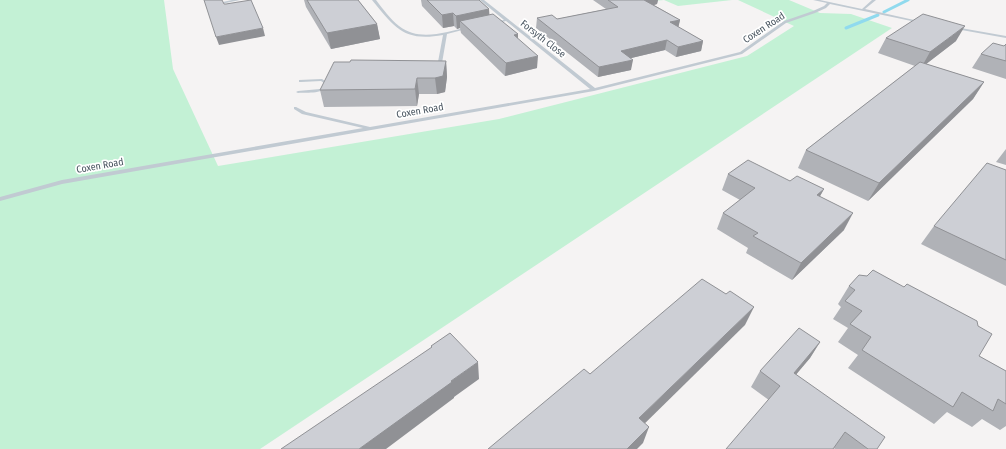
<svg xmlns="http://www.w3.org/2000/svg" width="1006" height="449" font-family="'Fira Sans Condensed',sans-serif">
<rect width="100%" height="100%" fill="#f5f3f3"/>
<g fill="#c3f1d5">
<path d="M0,0H164L173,69L218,166L499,119L747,56L794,26L738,0H789L820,13L851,14L892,28L260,449H0Z"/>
<path d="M651,0H732L678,6L664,0L653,1Z"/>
</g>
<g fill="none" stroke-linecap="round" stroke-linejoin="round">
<g stroke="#90daee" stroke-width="3">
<path d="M884,12L908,0"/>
<path d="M846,28L878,15"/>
</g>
<g fill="#c1cad2" fill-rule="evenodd">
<path d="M232,0H240L216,5L214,4Z"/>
<path d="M372,0H376C383,9 390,19 399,26C419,42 446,32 468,27L470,28L447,34L442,63L436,67H434V65L438,62L443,35C404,42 395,28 372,0Z"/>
<path d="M480,0H484L595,88L740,52L784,21L813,11L824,6L827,3L813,0H820L862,9L872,0H876L865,9L923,22L921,23L830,4L826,8L815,13L786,23L742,54L594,91L62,184L0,201V197L62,180L363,128L302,114L294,109V107H296L306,112L370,127L590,89L506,21L494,24V22L504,20Z"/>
<path d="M955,27L1006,36V38L956,29H955Z"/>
<path d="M322,79L328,83C325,95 308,92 298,93L296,92L298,91L320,89L323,86L324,83L321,81L301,82H299V80Z"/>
</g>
</g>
<g fill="#b0b2b7">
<path d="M304,0H358L377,24L380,39L331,49L306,7Z"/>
<path d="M421,0H479L489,9V15L518,34V39L537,68L505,76L461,33L460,28L457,29L454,26L443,28L422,6Z"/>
<path d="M593,0H658L657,4L654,5L680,20L678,27L703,41L701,51L676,57L665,50L631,58V70L598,77L536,28L537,18L557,19L606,9Z"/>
<path d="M886,38L956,41L926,64L984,82L973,99L868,201L798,168L806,150L915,66L878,53Z"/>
<path d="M1006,44V79L972,68L981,54L1004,46Z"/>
<path d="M446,61L447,77L445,92L437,94H419L417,106L324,107L320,90Z"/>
<path d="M1006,149V165L996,162Z"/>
<path d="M1006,170V286L921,244L934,226Z"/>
<path d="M728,174L790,181L824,189L820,196L844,230L792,280L746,253L748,248L717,229L723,213L740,200L722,190Z"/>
<path d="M849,286L979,356L1006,371V426L1000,430L982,419L972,427L947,412L934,424L848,368L858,355L838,342L848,328L833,319L841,307L838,304Z"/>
<path d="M820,342L810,358L796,374L877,449H835L751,387L760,371Z"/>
</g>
<g fill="#909195">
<path d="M643,0H658L657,4L641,9Z"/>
<path d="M489,9L490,22L460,21V28L457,29L456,16Z"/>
<path d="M453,13L454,26L443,28L442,15Z"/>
<path d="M680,20L678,29L670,22Z"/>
<path d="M377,24L380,39L331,49L327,33Z"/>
<path d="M965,26L956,41L921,68L930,52Z"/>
<path d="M263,28L265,36L219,45L216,37Z"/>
<path d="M518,34V46L514,35Z"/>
<path d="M667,40L665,50L619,61L621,51Z"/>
<path d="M703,41L701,51L676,57L678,47Z"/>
<path d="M538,56L537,68L505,76L506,63Z"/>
<path d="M633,60L631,70L598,77L599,67Z"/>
<path d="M446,61L447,77L445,92L437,94L435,78Z"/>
<path d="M417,78L419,94L417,106L415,89Z"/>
<path d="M984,82L973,99L868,201L879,183Z"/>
<path d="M824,189L815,205L817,195Z"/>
<path d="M853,213L844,230L792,280L801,263Z"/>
<path d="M754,307L745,325L634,434L639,418Z"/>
<path d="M820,342L810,358L784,389L794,373Z"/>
<path d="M478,362L479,379L454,397V398L386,449H359L451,381Z"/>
<path d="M649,427L643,443L637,449H627Z"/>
</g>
<g fill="#cdcfd5" stroke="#909195">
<path d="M204,0H222L224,4H226L251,0L263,28L216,37Z"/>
<path d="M307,0H358L377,24L327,33Z"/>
<path d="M427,0H479L489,9L456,16L453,13L442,15Z"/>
<path d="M608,0H644L680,20L670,22L703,41L678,47L667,40L621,51L633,60L599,67L537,18L552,15L557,19L618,7Z"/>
<path d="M493,14L518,34L514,35L538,56L506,63L460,21Z"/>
<path d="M923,14L965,26L930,52L886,38Z"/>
<path d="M993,43L1004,46L1006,44V61L981,54Z"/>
<path d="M351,60L446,61L443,76L435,78H417L415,89L320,90L334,62H350Z"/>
<path d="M920,62L984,82L879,183L806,150Z"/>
<path d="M748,160L790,181L797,176L824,189L817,195L853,213L801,263L753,236L758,233L723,213L755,188L728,174Z"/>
<path d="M987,163L1006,170V260L934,226Z"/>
<path d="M873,270L904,287L907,284L977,321L978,326L992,334L979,356L1006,371V404L998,399L993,411L962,392L953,407L862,350L871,337L850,324L862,311L845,301L855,290L849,286L859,275L867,276Z"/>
<path d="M702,279L726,294L730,291L754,307L639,418L649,427L627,449H488L584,369L590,374Z"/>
<path d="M799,328L820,342L794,373L885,437L877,449H868L845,432L833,449H726L780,386L760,371Z"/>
<path d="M450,333L478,362L451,381L452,382L359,449H281L432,347L431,346Z"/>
</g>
<g text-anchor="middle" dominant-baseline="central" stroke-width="3.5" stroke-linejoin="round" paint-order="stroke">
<g font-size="10" fill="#4a5661" stroke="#fff">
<text transform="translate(764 28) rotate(-33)">Coxen Road</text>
<text transform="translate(543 39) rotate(38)">Forsyth Close</text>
<text transform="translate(420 111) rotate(-10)">Coxen Road</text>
<text transform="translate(100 166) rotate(-10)">Coxen Road</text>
</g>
</g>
</svg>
